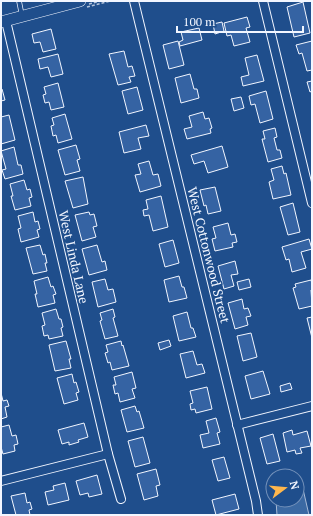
<svg xmlns="http://www.w3.org/2000/svg" width="313" height="516" font-family="'PT Serif',serif">
<rect width="100%" height="100%" fill="#1f4e8c"/>
<path fill="#3b69a3" stroke="#a8bbd7" d="M297,485H299L303,489L309,515H277L276,500H297Z"/>
<g fill="#3563a3" stroke="#f2f6ff">
<path d="M303,2L310,33L294,37L287,7Z"/>
<path d="M247,17L250,27L246,28L250,42L234,46L231,35L227,36L224,23Z"/>
<path d="M222,22L224,31L215,34L213,24Z"/>
<path d="M199,28L202,40L180,46L179,42L183,40L181,32Z"/>
<path d="M51,29L56,49L43,52L40,42L34,43L32,34Z"/>
<path d="M178,41L184,65L169,69L163,45Z"/>
<path d="M312,41V70L307,71L302,53L299,54L296,45Z"/>
<path d="M124,51L128,67L132,66L135,76L129,77L131,82L118,85L109,54Z"/>
<path d="M58,54L63,74L51,77L48,67L40,69L38,59Z"/>
<path d="M257,55L264,81L243,86L241,77L249,75L245,58Z"/>
<path d="M190,74L194,89H197L199,98L181,103L175,78Z"/>
<path d="M312,81V91L310,92L307,82Z"/>
<path d="M58,83L64,107L51,110L49,102L45,103L43,95L46,94L44,87Z"/>
<path d="M137,87L143,110L128,114L122,91Z"/>
<path d="M2,89L5,100L1,101V90Z"/>
<path d="M266,91L273,119L260,123L255,104L251,105L249,96Z"/>
<path d="M241,97L244,108L234,111L231,99Z"/>
<path d="M203,112L205,119L209,118L212,128L210,129L211,133L187,139L184,129L192,127L189,116Z"/>
<path d="M65,114L72,139L58,143L56,135L53,136L51,126L54,125L52,118Z"/>
<path d="M9,115L15,140L1,144V117Z"/>
<path d="M146,125L149,136L138,138L141,149L124,153L119,132Z"/>
<path d="M275,128L277,137L274,138L277,150H280L282,158L268,162L262,139H265L263,131Z"/>
<path d="M76,145L80,159L77,160L80,171L65,175L58,150Z"/>
<path d="M222,146L228,167L208,173L204,161L194,164L191,155Z"/>
<path d="M14,147L18,165H21L23,174L5,179L2,170L6,169L1,151Z"/>
<path d="M149,161L153,175L158,174L161,186L140,192L135,175L141,174L138,164Z"/>
<path d="M282,166L284,174L286,173L291,195L273,199L269,182L274,180L271,169Z"/>
<path d="M83,177L88,204L73,208L65,181Z"/>
<path d="M24,180L27,190L30,189L32,197L29,198L31,206L15,210L11,196H13L10,184Z"/>
<path d="M215,187L221,211L208,214L206,205L204,206L200,190Z"/>
<path d="M161,196L168,227L153,231L149,215L144,216L143,210L148,209L146,200Z"/>
<path d="M293,203L300,232L288,235L280,207Z"/>
<path d="M33,212L35,222L38,221L40,229L37,230L39,237L21,242L18,229L21,228L18,216Z"/>
<path d="M89,212L90,215L94,214L97,226L93,227L96,237L82,241L75,215Z"/>
<path d="M228,223L231,235L235,234L237,242L232,243L233,247L215,251L212,239L216,238L213,227Z"/>
<path d="M309,239L312,249L301,252L306,268L292,272L289,259L286,260L282,247Z"/>
<path d="M173,240L179,263L165,267L159,244Z"/>
<path d="M40,245L43,255L45,254L47,263H45L47,271L33,274L26,248Z"/>
<path d="M97,245L102,262L105,261L107,270L89,275L82,249Z"/>
<path d="M235,261L238,274L231,275L234,286L224,289L218,266Z"/>
<path d="M179,276L182,287H184L187,298L169,302L164,280Z"/>
<path d="M48,277L51,287L53,286L56,294L53,295L55,303L38,307L35,294H37L34,281Z"/>
<path d="M105,279L108,290L113,289L116,302L98,307L92,282Z"/>
<path d="M249,279L251,287L239,290L237,282Z"/>
<path d="M311,280L312,284V289L311,290L312,306L299,309L293,288L296,287L295,284Z"/>
<path d="M242,299L244,309L248,308L251,316L246,317L248,325L235,329L228,303Z"/>
<path d="M56,309L59,319H61L63,327L61,328L63,336L49,339L48,335L44,336L42,326L45,325L42,313Z"/>
<path d="M113,309L115,317L113,318L118,336L105,339L100,321L102,320L100,313Z"/>
<path d="M187,312L191,328H193L196,337L179,341L173,316Z"/>
<path d="M312,317V338L307,318Z"/>
<path d="M251,333L257,357L243,361L237,336Z"/>
<path d="M169,340L171,346L160,350L158,343Z"/>
<path d="M66,341L71,359H69L71,368L55,371L49,345Z"/>
<path d="M121,341L122,346L123,345L129,366L112,370L110,362L108,363L105,353L108,352L106,345Z"/>
<path d="M193,351L197,365L202,364L205,373L186,378L180,354Z"/>
<path d="M263,371L270,394L251,399L245,376Z"/>
<path d="M132,372L136,388L132,389L135,398L120,402L118,393L115,394L113,385H116L114,377Z"/>
<path d="M72,374L74,383L76,382L79,392L76,393L78,400L64,404L57,378Z"/>
<path d="M290,383L292,389L281,392L280,386Z"/>
<path d="M207,387L212,409L196,413L195,409L191,410L190,404L193,403L190,391Z"/>
<path d="M1,393L3,401L7,400L9,406L5,407L7,417L1,419Z"/>
<path d="M135,406L137,412L139,411L144,428L127,432L121,410Z"/>
<path d="M216,418L220,432L217,433L220,444L203,448L200,435L209,433L206,421Z"/>
<path d="M84,423L88,437L78,440L79,442L69,445V442L62,444L58,430Z"/>
<path d="M9,425L12,436L16,435L18,444L14,445L15,451L3,454L1,447V427Z"/>
<path d="M292,430L293,435L307,431L311,446L300,448L302,453L296,454L295,450L287,452L283,433Z"/>
<path d="M273,434L280,461L267,464L260,438Z"/>
<path d="M143,437L150,463L135,467L128,441Z"/>
<path d="M224,457L230,478L218,481L212,460Z"/>
<path d="M156,469L160,485L156,486L158,496L144,500L137,474Z"/>
<path d="M97,475L102,494L89,497L88,493L80,495L76,481Z"/>
<path d="M65,483L69,500L48,505L45,492L54,490L53,486Z"/>
<path d="M25,493L27,503L30,502L32,509L29,510L30,515H16L11,496Z"/>
<path d="M235,494L239,509L216,515L212,500Z"/>
</g>
<g fill="none" stroke-linecap="round" stroke-linejoin="round">
<defs>
<path id="lane" d="M19,1L22,16"/>
<g id="street">
<path d="M134,1L256,501L258,515"/>
<path d="M263,1L312,203"/>
<path d="M6,21L108,454L121,499"/>
<path d="M237,425L312,406"/>
<path d="M1,481L108,454"/>
</g>
<path id="secondary" d="M1,22L80,1"/>
</defs>
<use href="#lane" stroke="#f2f6ff" stroke-width="5.5"/>
<use href="#street" stroke="#f2f6ff" stroke-width="10"/>
<use href="#secondary" stroke="#f2f6ff" stroke-width="12"/>
<g stroke="#b3c4dc" stroke-width="1.5" stroke-dasharray="3 2" stroke-linecap="butt">
<path d="M89,4L101,1"/>
<path d="M87,7L110,1"/>
</g>
<use href="#lane" stroke="#1f4e8c" stroke-width="4"/>
<use href="#street" stroke="#1f4e8c" stroke-width="8"/>
<use href="#secondary" stroke="#1f4e8c" stroke-width="11"/>
</g>
<g text-anchor="middle" dominant-baseline="central" stroke-width="3" stroke-linejoin="round" paint-order="stroke">
<g font-size="13" fill="#f2f6ff" stroke="#1f4e8c">
<text transform="translate(209 255) rotate(76)">West Cottonwood Street</text>
<text transform="translate(74 257) rotate(77)">West Linda Lane</text>
</g>
</g>
<rect width="313" height="516" fill="none" stroke="#f2f6ff" stroke-width="4"/>
<g transform="translate(285 488) rotate(74)"><circle r="19" fill="#1f4e8c" stroke="#7391ba"/>
<path d="M0-3L7 15L0 10L-7 15Z" fill="#ffb74d"/>
<text y="-6" font-size="11" font-weight="bold" text-anchor="middle" fill="#f2f6ff">N</text>
</g>
<path d="M177 26v6h126v-6" fill="none" stroke="#f2f6ff" stroke-width="2"/>
<text x="183" y="26" font-size="12" fill="#f2f6ff" stroke="#1f4e8c" stroke-width="3" paint-order="stroke">100 m</text>
</svg>
